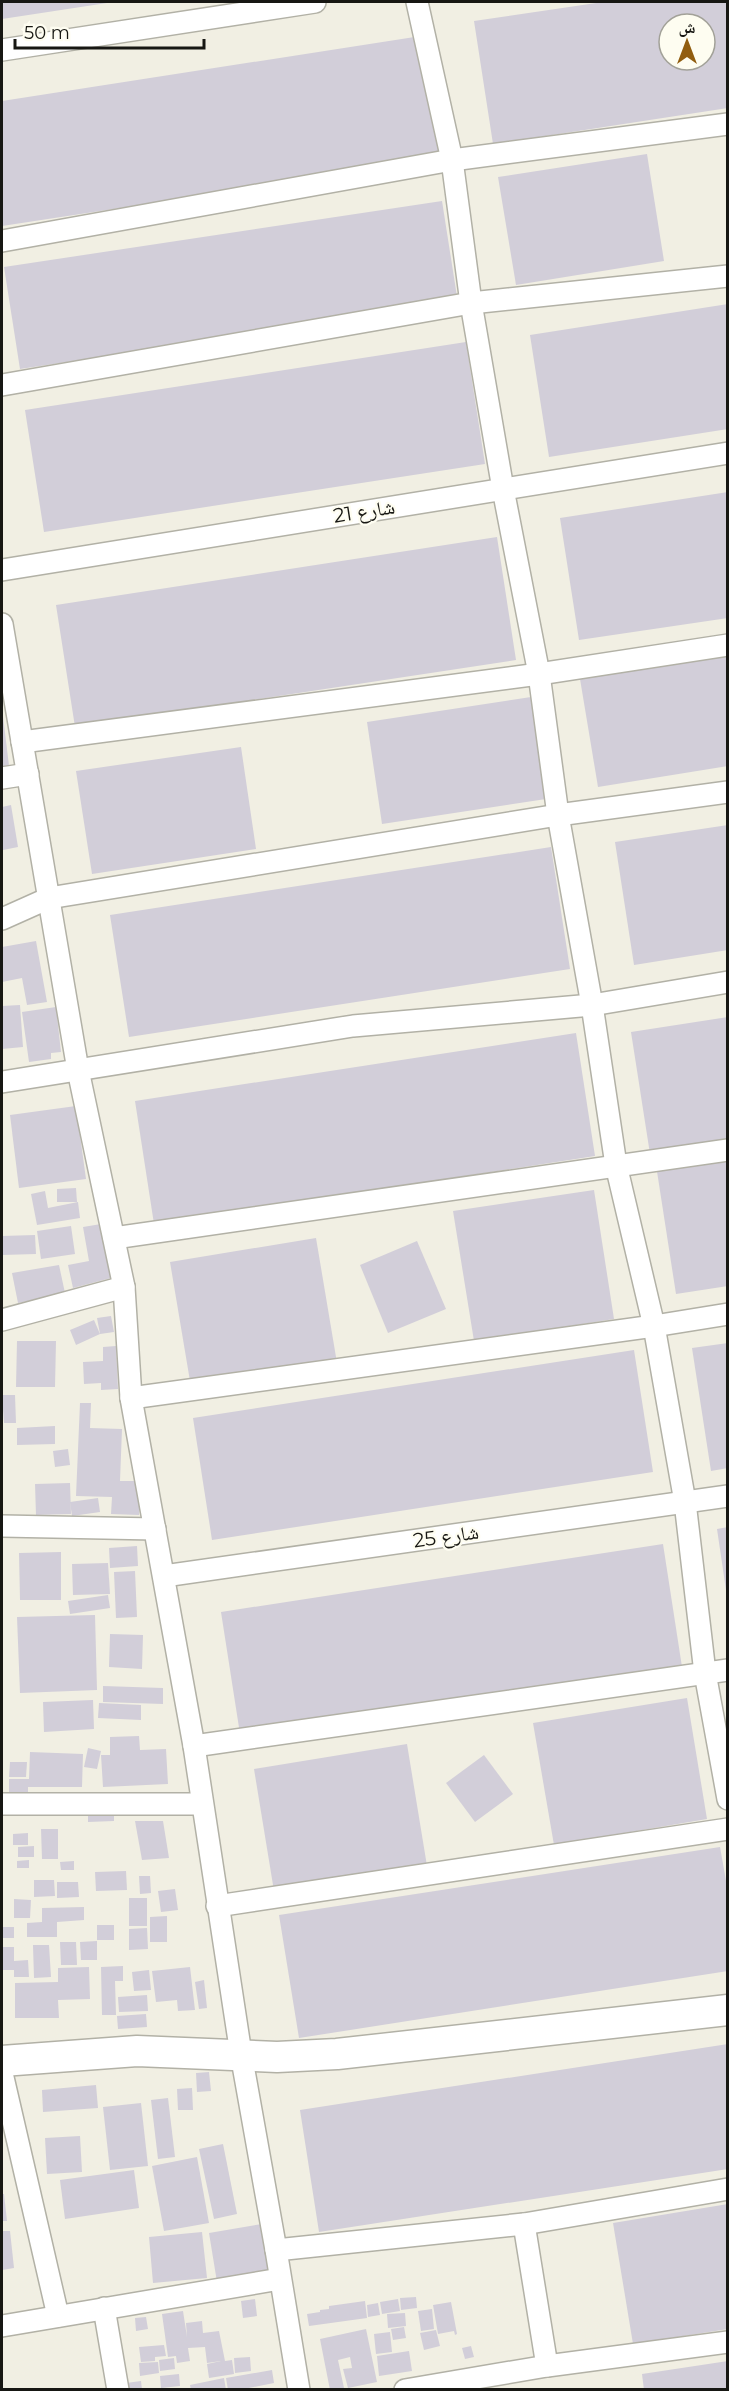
<svg xmlns="http://www.w3.org/2000/svg" width="729" height="2391" font-family="Montserrat,'Noto Naskh Arabic',sans-serif">
<rect width="100%" height="100%" fill="#f1efe3"/>
<g fill="#d2ced9" fill-rule="evenodd">
<path d="M2,2H107V3L2,19Z"/>
<path d="M603,2H728V108L493,144L474,21ZM669,24H705V60H669Z"/>
<path d="M421,36L440,159L2,226V101Z"/>
<path d="M647,154L664,261L516,285L498,177Z"/>
<path d="M442,201L458,303L20,369L4,267Z"/>
<path d="M728,304V429L549,457L530,335Z"/>
<path d="M466,342L485,464L44,532L25,410Z"/>
<path d="M728,492V618L579,640L560,518Z"/>
<path d="M497,537L516,660L75,727L56,605Z"/>
<path d="M728,656V766L598,787L580,679Z"/>
<path d="M531,697L546,799L382,824L367,722Z"/>
<path d="M2,708L10,774L2,775Z"/>
<path d="M241,747L256,849L92,874L76,771Z"/>
<path d="M11,805L18,847L3,850L2,807Z"/>
<path d="M728,825V950L634,965L615,842Z"/>
<path d="M551,847L570,969L129,1037L110,915Z"/>
<path d="M36,941L47,1002L27,1005L22,978L2,982V947Z"/>
<path d="M20,1005L23,1047L2,1049V1006Z"/>
<path d="M56,1007L61,1052L51,1053V1059L29,1062L22,1012Z"/>
<path d="M728,1017V1142L650,1154L631,1032Z"/>
<path d="M576,1033L595,1156L154,1224L135,1101Z"/>
<path d="M76,1106L86,1179L19,1188L10,1115Z"/>
<path d="M728,1154V1286L676,1294L656,1165Z"/>
<path d="M76,1188L77,1202H57V1189Z"/>
<path d="M594,1190L614,1319L474,1341L453,1211Z"/>
<path d="M45,1191L48,1208L78,1202L80,1218L37,1225L31,1194Z"/>
<path d="M101,1224L111,1278L73,1288L68,1265L89,1261L83,1227Z"/>
<path d="M71,1226L75,1254L41,1259L37,1231Z"/>
<path d="M35,1235L36,1254L2,1255V1236Z"/>
<path d="M316,1238L337,1363L191,1387L170,1262Z"/>
<path d="M417,1241L446,1309L388,1333L360,1265Z"/>
<path d="M59,1265L65,1293L18,1303L12,1273Z"/>
<path d="M111,1316L114,1332L100,1334L97,1318Z"/>
<path d="M94,1320L100,1334L76,1345L70,1330Z"/>
<path d="M17,1341H56L55,1387H16Z"/>
<path d="M728,1343V1468L711,1471L692,1348Z"/>
<path d="M116,1346L118,1389L101,1390V1383L84,1384L83,1362L103,1361V1347Z"/>
<path d="M634,1350L653,1472L212,1540L193,1418Z"/>
<path d="M2,1395H15L16,1423H4Z"/>
<path d="M80,1403H91L90,1428L122,1429L120,1481H141L139,1515L111,1514L112,1497L76,1496Z"/>
<path d="M55,1426V1444L17,1445V1428Z"/>
<path d="M68,1449L70,1465L55,1467L53,1451Z"/>
<path d="M70,1483L71,1514L36,1515L35,1484Z"/>
<path d="M98,1498L100,1512L72,1516L70,1502Z"/>
<path d="M728,1527V1590H726L717,1529Z"/>
<path d="M663,1544L682,1667L240,1734L221,1612Z"/>
<path d="M137,1546L138,1566L110,1568L109,1548Z"/>
<path d="M61,1552V1600H20L19,1553Z"/>
<path d="M108,1563L110,1594L73,1595L72,1564Z"/>
<path d="M135,1571L137,1617L116,1618L114,1572Z"/>
<path d="M108,1595L110,1608L70,1614L68,1601Z"/>
<path d="M95,1615L97,1690L20,1693L17,1617Z"/>
<path d="M110,1634L143,1635L142,1669L109,1667Z"/>
<path d="M103,1686L163,1688V1704L103,1702Z"/>
<path d="M687,1698L707,1819L554,1845L533,1723Z"/>
<path d="M93,1700L94,1729L44,1732L43,1702Z"/>
<path d="M99,1703L141,1705V1720L98,1718Z"/>
<path d="M139,1736L140,1750L166,1749L168,1784L103,1787L101,1755H110V1737Z"/>
<path d="M407,1744L427,1866L274,1891L254,1769Z"/>
<path d="M88,1748L101,1751L97,1769L84,1767Z"/>
<path d="M30,1752L83,1754L82,1787H28V1792H9V1779H29Z"/>
<path d="M484,1755L513,1794L475,1822L446,1783Z"/>
<path d="M10,1762H27L26,1777H9Z"/>
<path d="M114,1814V1821L88,1822V1815Z"/>
<path d="M135,1821H163L169,1858L142,1860Z"/>
<path d="M41,1829H58V1859H42Z"/>
<path d="M28,1833V1845H13V1834Z"/>
<path d="M34,1846V1857H18V1847Z"/>
<path d="M720,1847L728,1892V1971L299,2038L279,1915Z"/>
<path d="M29,1860V1868H17V1861Z"/>
<path d="M74,1861V1870H61L60,1862Z"/>
<path d="M126,1871L127,1890L96,1891L95,1872Z"/>
<path d="M139,1876H150L151,1893L140,1894Z"/>
<path d="M34,1880H54L55,1896L34,1897Z"/>
<path d="M57,1882H78L79,1897L57,1898Z"/>
<path d="M175,1889L178,1910L161,1912L158,1891Z"/>
<rect x="129" y="1898" width="18" height="28"/>
<path d="M14,1899L31,1900L30,1918H14Z"/>
<path d="M84,1907V1920L57,1922V1937H27V1923L42,1922V1908Z"/>
<path d="M167,1916V1942H150V1917Z"/>
<rect x="97" y="1925" width="17" height="15"/>
<rect x="2" y="1927" width="12" height="11"/>
<path d="M147,1928L148,1949L129,1950V1929Z"/>
<path d="M97,1941V1960H81L80,1942Z"/>
<path d="M60,1942H76L77,1965H61Z"/>
<path d="M33,1945H49L51,1977L34,1978Z"/>
<path d="M2,1947H14V1961L28,1960L29,1977H14V1970H2Z"/>
<path d="M123,1966V1981H115L116,2015H102L101,1967Z"/>
<path d="M89,1967L90,1999L58,2000L59,2018H15V1983L58,1982V1968Z"/>
<path d="M190,1967L195,2010L178,2011L177,2000L156,2002L152,1971Z"/>
<path d="M149,1970L151,1990L134,1991L132,1972Z"/>
<path d="M204,1980L207,2008L199,2009L195,1982Z"/>
<path d="M147,1995L148,2011L119,2012L118,1997Z"/>
<path d="M146,2014L147,2027L118,2029L117,2016Z"/>
<path d="M728,2044V2169L319,2232L300,2110Z"/>
<path d="M209,2072L211,2091L197,2092L196,2073Z"/>
<path d="M96,2085L98,2108L43,2112L42,2090Z"/>
<path d="M192,2088L193,2110H178L177,2089Z"/>
<path d="M168,2098L175,2157L158,2159L151,2100Z"/>
<path d="M141,2103L148,2166L110,2170L103,2107Z"/>
<path d="M80,2136L82,2172L47,2174L45,2138Z"/>
<path d="M223,2144L237,2214L214,2219L199,2149Z"/>
<path d="M197,2157L209,2223L164,2231L152,2166Z"/>
<path d="M134,2170L139,2208L65,2219L60,2180Z"/>
<path d="M2,2194H4L7,2221H2Z"/>
<path d="M728,2204V2329L633,2344L613,2223Z"/>
<path d="M262,2224L270,2273L217,2282L209,2233Z"/>
<path d="M2,2231H10L14,2268L2,2270Z"/>
<path d="M202,2232L207,2278L153,2283L149,2237Z"/>
<path d="M416,2297L417,2308L401,2310L400,2298Z"/>
<path d="M255,2299L257,2316L243,2318L241,2301Z"/>
<path d="M398,2299L400,2311L382,2314L380,2302Z"/>
<path d="M365,2301L367,2318L309,2326L307,2314L320,2312V2310L329,2309V2306Z"/>
<path d="M451,2302L457,2334L455,2335L454,2331L438,2334L433,2305Z"/>
<path d="M378,2303L380,2315L368,2317L367,2305Z"/>
<path d="M432,2309L434,2329L421,2331L418,2311Z"/>
<path d="M183,2311L187,2337L186,2323L202,2321L203,2333L219,2331L225,2361L232,2360L234,2374L209,2378L207,2364L221,2361L207,2363L205,2347L188,2348L190,2361L177,2363L176,2356L168,2357L162,2314Z"/>
<path d="M405,2313L406,2326L388,2328L387,2314Z"/>
<path d="M146,2317L148,2329L136,2331L135,2318Z"/>
<path d="M404,2327L406,2338L393,2340L391,2329Z"/>
<path d="M366,2329L377,2382L348,2388L343,2369L352,2368L350,2357L338,2360L344,2388L330,2390L320,2339Z"/>
<path d="M436,2330L440,2346L424,2350L420,2333Z"/>
<path d="M390,2332L392,2352L376,2354L374,2334Z"/>
<path d="M164,2345L166,2356L155,2357V2361L141,2362L139,2347Z"/>
<path d="M471,2346L474,2357L465,2359L462,2348Z"/>
<path d="M409,2351L412,2371L379,2376L377,2356Z"/>
<path d="M250,2357L251,2371L235,2373L234,2358Z"/>
<path d="M174,2358L175,2369L160,2371L159,2360Z"/>
<path d="M728,2361V2390H644L642,2374Z"/>
<path d="M158,2362L159,2373L140,2376L139,2363Z"/>
<path d="M272,2370L274,2383L239,2390H228L226,2378Z"/>
<path d="M179,2374L180,2386L161,2388L160,2376Z"/>
<path d="M224,2378L226,2390H191L190,2385Z"/>
<path d="M141,2381L142,2390H126V2383Z"/>
</g>
<g fill="none" stroke-linecap="round" stroke-linejoin="round">
<defs>
<g id="street">
<path d="M417,2L452,160L471,303L503,489L539,674L558,815L592,1005L616,1165L654,1326L685,1502L705,1673L728,1799"/>
<path d="M2,50L315,2"/>
<path d="M2,241L452,160L728,124"/>
<path d="M2,385L471,303L728,276"/>
<path d="M2,570L728,453"/>
<path d="M2,624L78,1070L124,1287L131,1398L194,1746L241,2054L276,2250L299,2390"/>
<path d="M22,742L539,674L728,645"/>
<path d="M2,778L28,774"/>
<path d="M2,919L49,898L558,815L728,792"/>
<path d="M2,1082L353,1026L592,1005L728,982"/>
<path d="M114,1238L728,1150"/>
<path d="M2,1320L124,1287"/>
<path d="M131,1398L654,1326L728,1314"/>
<path d="M2,1526L155,1529"/>
<path d="M164,1576L728,1496"/>
<path d="M194,1746L728,1670"/>
<path d="M2,1804H202"/>
<path d="M217,1906L728,1829"/>
<path d="M2,2073L58,2316"/>
<path d="M524,2224L547,2366"/>
<path d="M276,2250L524,2224L728,2189"/>
<path d="M104,2308L118,2390"/>
<path d="M2,2326L280,2279"/>
<path d="M405,2390L547,2366L728,2342"/>
</g>
<path id="secondary" d="M2,2061L137,2051L277,2057L337,2054L728,2010"/>
</defs>
<use href="#street" stroke="#b2b1a6" stroke-width="24"/>
<use href="#secondary" stroke="#b2b1a6" stroke-width="33"/>
<use href="#street" stroke="#fff" stroke-width="21"/>
<use href="#secondary" stroke="#fff" stroke-width="30"/>
</g>
<g text-anchor="middle" dominant-baseline="central" stroke-width="4.5" stroke-linejoin="round" paint-order="stroke">
<g font-size="20" fill="#171713" stroke="#fefdf1">
<text transform="translate(364 511) rotate(-9)">شارع 21</text>
<text transform="translate(446 1536) rotate(-8)">شارع 25</text>
</g>
</g>
<rect width="729" height="2391" fill="none" stroke="#171713" stroke-width="6"/>
<g transform="translate(687 42)"><circle r="28" fill="#fefdf1" stroke="#a2a198" stroke-width="1.5"/>
<path d="M0-4.5L10 22L0 15L-10 22Z" fill="#915d0f"/>
<text y="-9" font-size="16" font-weight="bold" text-anchor="middle" fill="#171713">ش</text>
</g>
<path d="M15 39v9h189v-9" fill="none" stroke="#171713" stroke-width="3"/>
<text x="24" y="39" font-size="18" fill="#171713" stroke="#fefdf1" stroke-width="4.5" paint-order="stroke">50 m</text>
</svg>
